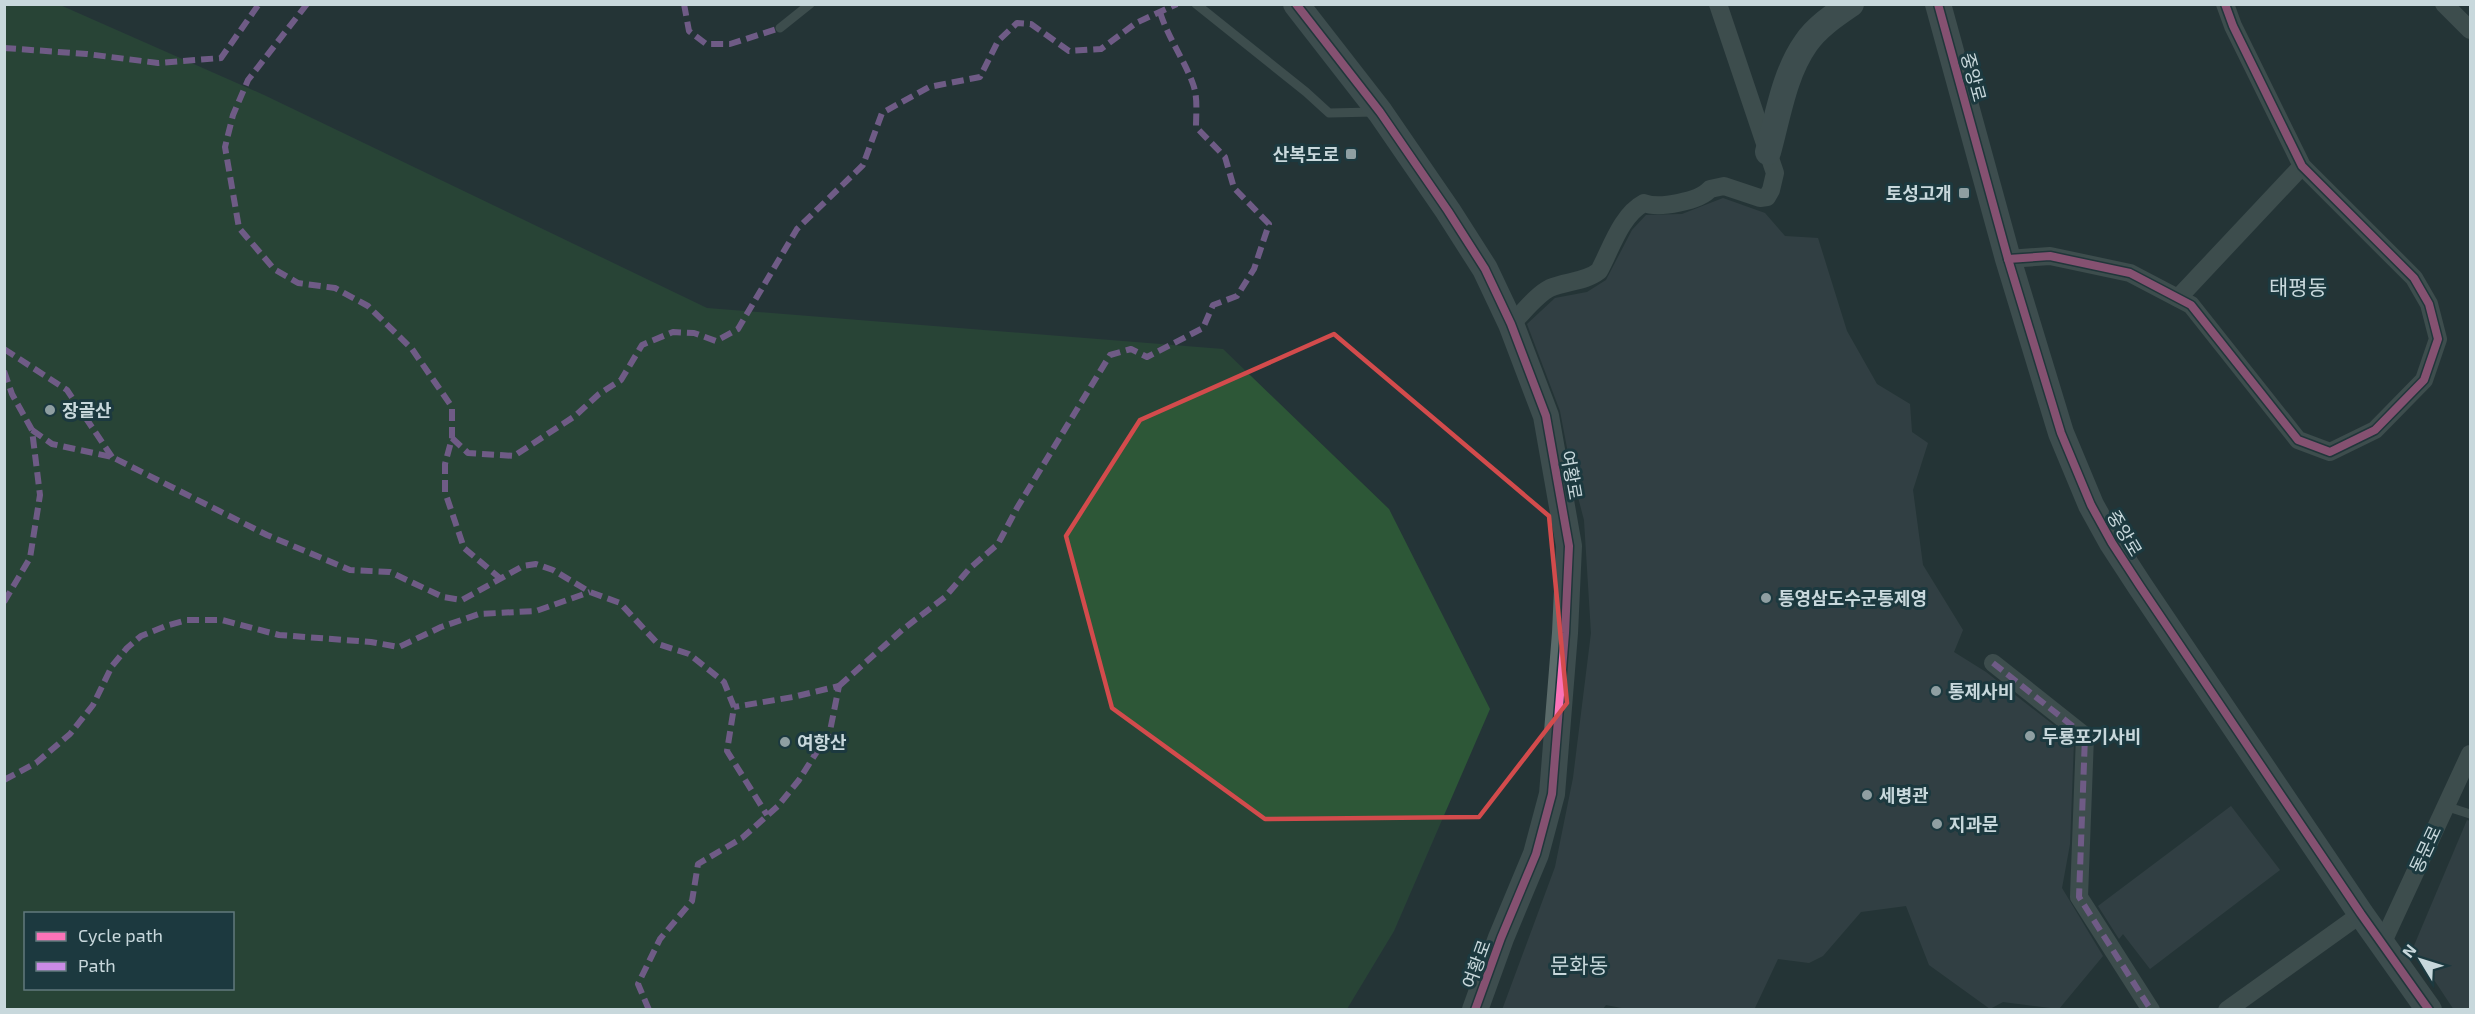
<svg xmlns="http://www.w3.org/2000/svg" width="2475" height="1014" font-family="'Exo 2','Noto Sans KR',sans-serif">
<rect width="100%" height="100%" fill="#243437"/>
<path fill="#2d5737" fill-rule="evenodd" d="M5,4L60,5L264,95L707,308L1223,349L1389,509L1490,709L1394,931L1347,1009H5ZM26,914H232V988H26Z"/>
<g fill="#424d52">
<path d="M1723,198L1765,213L1785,236L1818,238L1847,331L1877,384L1910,404L1912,432L1928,443L1913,490L1923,565L1963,630L1954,652L1986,672L2074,741L2070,844L2062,888L2103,956L2059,1009L2003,1002L1990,1009L1929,965L1906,906L1861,912L1823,956L1809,963L1778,959L1754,1010H1632L1606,1005L1602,1010H1502L1555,867L1573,778L1591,633L1584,520L1572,474L1560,411L1527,324L1555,298L1587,292L1606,280L1632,230L1646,215L1682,214Z"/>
<path d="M2231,806L2280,870L2150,969L2123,934L2119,939L2098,906Z"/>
<path d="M2467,820L2470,821V1010H2454L2413,948Z"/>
</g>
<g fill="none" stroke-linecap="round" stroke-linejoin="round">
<g stroke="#5c6a68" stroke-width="9">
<path d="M1196,4L1306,92L1329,113L1374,112"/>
<path d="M780,28L810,4"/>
<path d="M2445,806L2470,814"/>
</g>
<g stroke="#5c6a68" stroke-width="18">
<path d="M2444,4L2470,30"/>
<path d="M2008,259L2050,256L2130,273L2191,305L2298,440L2330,452L2375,430L2424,380L2438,339L2429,304L2414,278L2302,166L2233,26L2225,4"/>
<path d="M2178,298L2302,166"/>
<path d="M1511,324C1523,313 1536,295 1550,288C1566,281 1585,282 1599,271C1611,249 1621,215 1644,203C1659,209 1700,201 1710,189L1724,186L1760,198L1767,197L1771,190L1775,173L1718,4"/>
<path d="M1993,663L2085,736L2079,897L2151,1010"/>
<path d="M2382,944L2470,754"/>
<path d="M2227,1010L2361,914"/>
</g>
<g stroke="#5b6b6a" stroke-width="26">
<path d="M1296,4L1380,112L1448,211L1485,269L1511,324L1546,416L1569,546L1565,633L1552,794L1536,854L1501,938L1475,1010"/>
<path d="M1938,4L2008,259L2061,433L2091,505L2112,543L2140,586L2361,914L2429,1010"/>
<path d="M1768,152C1778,116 1784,74 1806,43C1817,27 1835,15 1851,4"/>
</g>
<g stroke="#ca8be6" stroke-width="6" stroke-dasharray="12 6" stroke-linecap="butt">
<path d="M307,4L248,80L233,115L225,147L239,228L274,269L298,283L335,288L368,306L412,349L452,407V438L445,464V492L464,548L501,579"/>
<path d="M684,4L689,31L706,44H730L780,28"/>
<path d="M4,48L87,54L158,63L221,58L259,4"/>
<path d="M4,349L67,390L112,457"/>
<path d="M4,371L12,394L32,430L40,495L30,558L4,602"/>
<path d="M32,430L52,444L112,457L267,535L350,570L390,572L443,597L462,600L523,566L536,564L553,570L590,592L620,603L658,644L689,654L724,682L734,707L727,751L767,815"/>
<path d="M452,438L468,453L514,456L575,416L599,394L621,380L642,345L673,332L694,333L716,341L738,329L797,229L863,165L882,113L929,87L980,77L998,41L1017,23L1031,24L1069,51L1101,49L1136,23L1177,4"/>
<path d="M1993,663L2085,736L2079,897L2151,1010"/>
<path d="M839,686L902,630L945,597L970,568L998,544L1017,508L1110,355L1131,349L1147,357L1203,328L1213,305L1237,296L1254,269L1269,224L1234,188L1225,157L1196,127C1196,114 1198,97 1193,84C1184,59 1168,38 1160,12"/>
<path d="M4,780L36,763L70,734L93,705L112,666L127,648L141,636L166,626L187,620H222L279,635L371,642L399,647L441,627L479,614L536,611L590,592"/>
<path d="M649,1010L638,984L660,939L692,901L698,864L742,838L778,806L799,780L830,731L839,686L793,697L734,707"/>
</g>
<defs>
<g id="cycleway">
<path d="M1296,4L1380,112L1448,211L1485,269L1511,324L1546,416L1569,546L1565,633L1552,794L1536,854L1501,938L1475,1010"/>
<path d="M1938,4L2008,259L2061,433L2091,505L2112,543L2140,586L2361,914L2429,1010"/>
<path d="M2008,259L2050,256L2130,273L2191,305L2298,440L2330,452L2375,430L2424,380L2438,339L2429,304L2414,278L2302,166L2233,26L2225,4"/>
</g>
</defs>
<use href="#cycleway" stroke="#1c393f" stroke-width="11"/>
<use href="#cycleway" stroke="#fb73b8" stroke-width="8"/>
</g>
<path d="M0 0H2475V1014H0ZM1334,334L1549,516L1567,703L1479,817L1265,819L1112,708L1066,536L1140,420Z" fill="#243437" fill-opacity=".55" fill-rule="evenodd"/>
<path fill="none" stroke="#d34b4c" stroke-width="4.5" stroke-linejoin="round" d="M1334,334L1549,516L1567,703L1479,817L1265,819L1112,708L1066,536L1140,420Z"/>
<g fill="#8f9fa2" stroke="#1c393f" stroke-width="2">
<rect x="1345" y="148" width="12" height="12" rx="3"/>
<rect x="1958" y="187" width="12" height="12" rx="3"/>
<circle cx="50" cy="410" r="6"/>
<circle cx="1766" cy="598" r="6"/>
<circle cx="1936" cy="691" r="6"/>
<circle cx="2030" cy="736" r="6"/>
<circle cx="785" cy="742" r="6"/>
<circle cx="1867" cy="795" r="6"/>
<circle cx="1937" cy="824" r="6"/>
</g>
<g text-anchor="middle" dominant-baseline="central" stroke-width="6" stroke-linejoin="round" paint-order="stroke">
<g font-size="18" fill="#c8d8dc" stroke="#1c393f">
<text transform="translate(1974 77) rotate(75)">중앙로</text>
<text transform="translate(1572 475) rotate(80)">여황로</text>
<text transform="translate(2125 533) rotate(59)">중앙로</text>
<text transform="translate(2425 849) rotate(-65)">동문로</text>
<text transform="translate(1476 964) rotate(-70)">여황로</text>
</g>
<g font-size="18" font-weight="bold" fill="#c8d8dc" stroke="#1c393f" text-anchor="start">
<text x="1339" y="154" text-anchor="end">산복도로</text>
<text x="1952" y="193" text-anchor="end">토성고개</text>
<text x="62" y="410">장골산</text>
<text x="1778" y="598">통영삼도수군통제영</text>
<text x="1948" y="691">통제사비</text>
<text x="2042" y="736">두룡포기사비</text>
<text x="797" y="742">여항산</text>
<text x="1879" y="795">세병관</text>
<text x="1949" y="824">지과문</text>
</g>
<g font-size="21" fill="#c8d8dc" stroke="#1c393f">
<text x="2298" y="286">태평동</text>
<text x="1579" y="964">문화동</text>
</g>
</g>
<rect width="2475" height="1014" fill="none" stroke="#c8d8dc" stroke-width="12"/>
<rect x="24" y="912" width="210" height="78" fill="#1c393f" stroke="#61797e" stroke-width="1.5"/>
<rect x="36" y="932" width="30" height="9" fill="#fb73b8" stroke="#61797e" stroke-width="1.5"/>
<text x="78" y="942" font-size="18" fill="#c8d8dc">Cycle path</text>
<rect x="36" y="962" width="30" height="9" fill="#ca8be6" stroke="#61797e" stroke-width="1.5"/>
<text x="78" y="972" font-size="18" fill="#c8d8dc">Path</text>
<g transform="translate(2421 960) rotate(308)" stroke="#1c393f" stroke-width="4.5" paint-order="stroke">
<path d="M0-4.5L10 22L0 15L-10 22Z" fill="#c8d8dc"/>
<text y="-9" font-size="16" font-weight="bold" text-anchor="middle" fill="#c8d8dc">N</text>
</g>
</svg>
